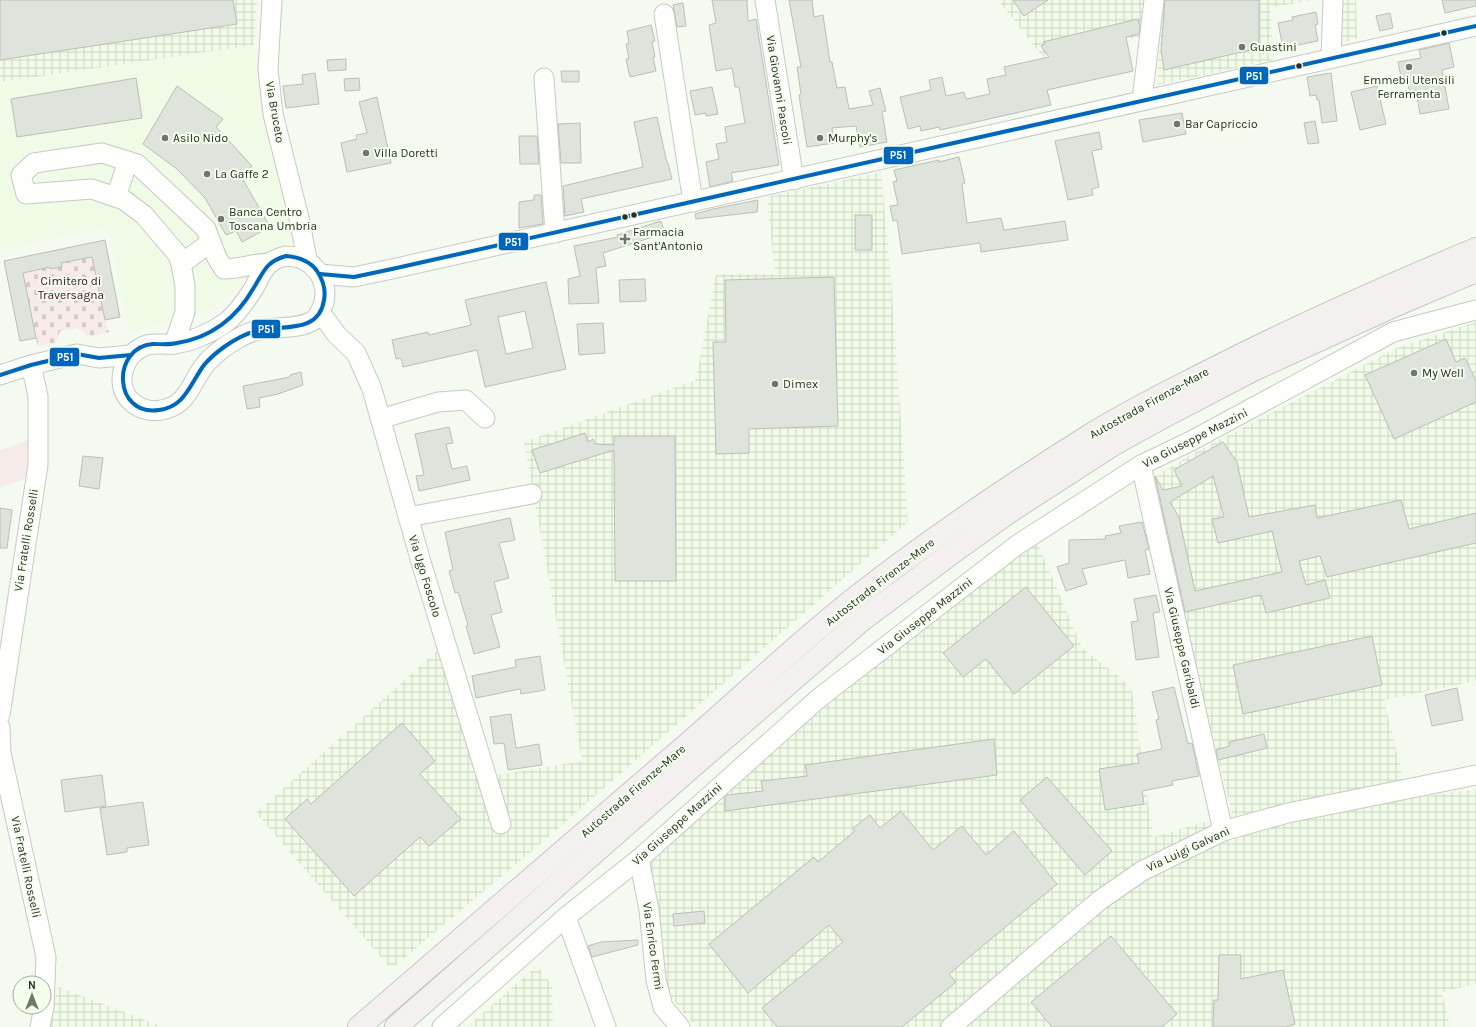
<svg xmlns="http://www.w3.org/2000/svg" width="1476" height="1027" font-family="Karla,sans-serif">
<defs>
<pattern id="industrial-grid" width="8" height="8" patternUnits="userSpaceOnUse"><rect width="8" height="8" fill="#effae7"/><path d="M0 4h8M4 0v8" fill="none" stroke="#cdd7c6"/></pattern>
<pattern id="cemetery-stones" width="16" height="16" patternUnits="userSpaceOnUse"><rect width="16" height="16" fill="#f7ebea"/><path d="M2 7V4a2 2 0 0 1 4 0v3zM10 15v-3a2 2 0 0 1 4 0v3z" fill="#d4cac9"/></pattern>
</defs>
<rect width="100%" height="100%" fill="#f5faf1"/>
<path fill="#effae7" d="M254,45L293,240L209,311L129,332L108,228L0,250V82Z"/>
<g fill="url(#industrial-grid)">
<path d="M0,0H257L254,45L0,82Z"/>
<path d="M998,0H1312L1270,8L1273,60L1157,85L1160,33L1043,57Z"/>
<path d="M1325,0H1356L1357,38L1325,49Z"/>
<path d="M881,172L891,281L908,522L539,845L391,969L256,813L437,651L479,777L530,770L582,761L524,442L696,380L716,274H775L767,197Z"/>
<path d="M1476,322V681L1384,700L1408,799L1476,789V984L1442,992L1450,1027H696L668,994L649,857L933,615L1036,540L1082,648L1121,678L1132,691L1153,837L1232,814L1150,480L1190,455L1397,348Z"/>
<path d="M537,966L552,985L553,1027H467Z"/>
<path d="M58,987L163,1027H48Z"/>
</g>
<path fill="url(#cemetery-stones)" d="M105,240L120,317L105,320L109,332L89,337L77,328L60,331L56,343L38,346L36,338L20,341L4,261Z"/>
<path fill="#f7ebea" d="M28,440V478L0,487V450Z"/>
<g fill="#dee3db" stroke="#babfb7" fill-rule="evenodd">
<path d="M0,0H233L237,24L0,60Z"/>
<path d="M712,0H747L748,21L756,19L779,165L731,173L733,181L710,187L706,162L719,159L716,144L727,142L725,127L745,123L739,87H735L732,68L716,71L709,25L716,23Z"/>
<path d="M789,0H812L814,17L823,15L830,62H832L837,88L845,87L849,109L873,105L869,91L880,88L886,111L882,112L887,142L860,147L856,126L832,128L834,143L807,147L799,95L801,94L797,67H801Z"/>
<path d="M1013,0H1048L1024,16Z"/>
<path d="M1165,0H1259V48L1164,70L1161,50Z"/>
<path d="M1442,0H1476V6L1445,13Z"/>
<path d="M683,3L686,26L677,27L673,5Z"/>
<path d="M1316,12L1318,24L1315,25L1318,41L1283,48L1278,23L1293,20L1292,17Z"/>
<path d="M1390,13L1393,28L1380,31L1376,16Z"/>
<path d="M1138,19L1140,26L1139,34L1126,37L1133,71L1047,90L1051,105L940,130L939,127L921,131L920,126L908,129L900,97L931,90L929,80L942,77L946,96L964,92L966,99L990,94L987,79L1006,75L1004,67L1049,57L1041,46L1045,44L1043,42Z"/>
<path d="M651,25L655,41L652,42L655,57H653L656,71L630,77L626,59H629L626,44L629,43L627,31Z"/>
<path d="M1449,43L1454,67L1442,70L1449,109L1420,114L1417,96L1411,98L1406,76L1401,77L1398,62L1421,58L1419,50Z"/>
<path d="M346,59V70L328,71L327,60Z"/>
<path d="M561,71H579V82H562Z"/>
<path d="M315,73L319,104L286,108L283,86L303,84L302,75Z"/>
<path d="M1331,73L1337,121L1322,123L1319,100H1317L1316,95L1310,96L1307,77Z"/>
<path d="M136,78L142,118L17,137L11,99Z"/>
<path d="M359,78L360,90L345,91L344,79Z"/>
<path d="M177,86L223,119L216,127L252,166L241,176L270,227L242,242L236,231L226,235L205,198L177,169L143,144Z"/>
<path d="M1377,86L1386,124L1360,130L1351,92Z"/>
<path d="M712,87L718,114L706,116V113L695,115L690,91Z"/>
<path d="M377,97L391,163L347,172L341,143L357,139L356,135L367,133L359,102Z"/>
<path d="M1182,113L1186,134L1143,142L1139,120Z"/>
<path d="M657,117L667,163H668L672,179L581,199L584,212L565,216L563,186L643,167L634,122Z"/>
<path d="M1315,121L1319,143L1308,144L1304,123Z"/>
<path d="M580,123L581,163H561L558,124Z"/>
<path d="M1099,132L1102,149L1092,151L1099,187L1092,189L1093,195L1068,200L1055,141Z"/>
<path d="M519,136H537L539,164H520Z"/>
<path d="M959,157L965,183L962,184L967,223L1001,218L1004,230L1065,221L1068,240L981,252L980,243L902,254L897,220L893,221L890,206L898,205L893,182L897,181L894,170L939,160V162Z"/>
<path d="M534,195H541L543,224L519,228V202L534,200Z"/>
<path d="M758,200L757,212L696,219L695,214L713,209Z"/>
<rect x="855" y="215" width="17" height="35"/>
<path d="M661,221L665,233L603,253L606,266L596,268L599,303L569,304L568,279L580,276L574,246L618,237L617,235Z"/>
<path d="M105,240L120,317L105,320L92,257L61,263L62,267L50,269V267L23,273L36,338L20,341L4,261Z"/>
<path d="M834,277L838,426L749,429V453L716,454L713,342H726L725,280Z"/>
<path d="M645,279L646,301L620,302L619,280Z"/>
<path d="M546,282L566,369L485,387L477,350L403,367L401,358L396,359L392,340L428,332L429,335L471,325L465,300ZM525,311L533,348L506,354L498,317Z"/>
<path d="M603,323L605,353L579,355L577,324Z"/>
<path d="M1446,339L1456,362L1465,358L1476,381V402L1394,439L1365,375Z"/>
<path d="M301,372L303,385L278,394L259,398L260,407L247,409L243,386L290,377V375Z"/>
<path d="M449,427L453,443L446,444L452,469L467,466L470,480L419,491L416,476L424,475L415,434Z"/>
<path d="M585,433L588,442L593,439L595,444L614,445V436H675L676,581H615L614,450L540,473L532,450Z"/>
<path d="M1223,442L1237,462L1249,517L1315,505L1317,518L1401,500L1409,529L1476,513V543L1327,577L1320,556L1299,561L1306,585L1325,580L1330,598L1266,613L1261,595L1185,612L1155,476L1163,490L1182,486L1174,470ZM1213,476L1224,517L1212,519L1218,543L1272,531L1282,572L1195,591L1179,517L1170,502Z"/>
<path d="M83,456L103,458L99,489L79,486Z"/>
<path d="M0,508L12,510L7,548H0Z"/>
<path d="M510,518L515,540L499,543L509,578L494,582L502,612L491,615L500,647L474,654L466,626L468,625L458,592L455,593L449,571L453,570L445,532Z"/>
<path d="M1142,522L1149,549L1145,550L1150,574L1128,578L1125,560L1082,569L1087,584L1066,591L1057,567L1069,563V540L1106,539L1105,536L1121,533L1119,526Z"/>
<path d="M1026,587L1074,646L1014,694L986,659L963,677L943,653Z"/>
<path d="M1156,595L1160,612L1153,613L1159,657L1136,660L1131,622L1138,621L1134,599Z"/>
<path d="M1372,636L1382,685L1243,714L1233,665Z"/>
<path d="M540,656L545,690L521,694L520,689L476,698L472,676L516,667L515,660Z"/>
<path d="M1174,687L1188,744L1192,743L1199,776L1172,781L1173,785L1142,791L1144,804L1105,810L1099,769L1139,763L1137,754L1162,749L1156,720L1159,719L1152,692Z"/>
<path d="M1457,688L1463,720L1432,726L1425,695Z"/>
<path d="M511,714L516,748L539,744L542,765L508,770L504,743L494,744L490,717Z"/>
<path d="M402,723L435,761L420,774L461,819L429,846L420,837L354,896L285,819L307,799L311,804Z"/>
<path d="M1264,734L1267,748L1218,760L1216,750L1230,746L1229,742Z"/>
<path d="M994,739L997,775L725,811V797L727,795L763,791L761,781L807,776L805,765Z"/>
<path d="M102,775L106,806L65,812L61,780Z"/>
<path d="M1047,777L1112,851L1085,875L1020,800Z"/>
<path d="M143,802L149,845L127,848V852L107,855L100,808Z"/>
<path d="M901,811L933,850L962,826L986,855L1014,831L1057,884L949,974L956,982L902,1027H777L762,1008L843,942L829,925L748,993L709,944L814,857L818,862L855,831L853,828L870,815L880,828Z"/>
<path d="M704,911L705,923L674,926L673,914Z"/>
<path d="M1111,936L1177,1014L1162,1027H1052L1031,1002Z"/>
<path d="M638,940V945L592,957L588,946L601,942Z"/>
<path d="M1219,955H1241V979L1283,970L1295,1024L1286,1027H1213L1214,1000H1218Z"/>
</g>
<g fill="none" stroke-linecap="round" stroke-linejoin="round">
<defs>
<g id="minor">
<path d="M272,0L268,69L273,114L300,222L307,260"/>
<path d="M765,0L794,180"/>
<path d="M664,14L693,202"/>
<path d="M1331,58L1333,0"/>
<path d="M544,78L555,233"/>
<path d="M1142,100L1154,0"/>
<path d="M116,197L128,161"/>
<path d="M286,256C311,256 329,277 324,302C322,308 319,316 314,320C301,329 278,327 263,329C245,332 225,345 211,358C191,376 192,405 161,410C151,412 140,409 132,402C114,387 122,357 142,347C150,342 163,345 172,344C189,343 211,333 225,323C235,316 247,299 254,288C263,271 265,261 286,256Z"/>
<path d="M181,264L211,242"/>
<path d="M320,274L354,277L392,269C753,189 1114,106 1476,26"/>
<path d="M320,312L337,335L356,353L372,389L421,562L501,824"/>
<path d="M174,344L185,312V286L181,264L178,255L144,215L124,200L92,189L26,194L21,175L34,163L102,153L137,164L206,229L217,258L224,269C240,269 254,263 270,263"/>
<path d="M0,375L31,365L77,354L99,358L131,355"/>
<path d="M380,419L438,402L466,400L485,418"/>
<path d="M1141,465L1223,831"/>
<path d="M408,517L532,494"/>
<path d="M0,715L38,465V396L31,365"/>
<path d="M0,727L1,753L46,957L44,1007"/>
<path d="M639,859L649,910L656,980L663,1007L680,1027"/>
<path d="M566,917L606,1027"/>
<path d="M40,1027L44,1007"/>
<path d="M442,1027L566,917L639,859L819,698L1017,545L1141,465L1191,441L1393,332L1476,310"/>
<path d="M951,1027L1100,900L1142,871L1223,831L1288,813L1476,775"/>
</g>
<g id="highway">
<path d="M359,1027C465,936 571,844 677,753C738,701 796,644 859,595C933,537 1012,484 1092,434C1129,411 1168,392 1207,372C1295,327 1385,287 1476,249"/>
<path d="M396,1027L686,772L862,620L956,550L1009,512L1114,444L1163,417L1251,371L1389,308L1476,271"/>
</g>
</defs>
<use href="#minor" stroke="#c5cac2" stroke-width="21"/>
<use href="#highway" stroke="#c7c5c2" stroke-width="24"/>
<use href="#minor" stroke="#fefefd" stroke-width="19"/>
<use href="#highway" stroke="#f3f0ef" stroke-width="22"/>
<defs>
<g id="bus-1">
<path d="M286,256C298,257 310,261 317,271C323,280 326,290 324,300C319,335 280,324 256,331C245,334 234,340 224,347C217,352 210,358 204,365C190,384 185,407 159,410C113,417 111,347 153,344C161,344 169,345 177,343C211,338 237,317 253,289C264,272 265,262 286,256Z"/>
<path d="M320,274L354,277L392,269L1476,26"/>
<path d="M0,375L31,365L77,354L99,358L131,355"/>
</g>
</defs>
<use href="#bus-1" stroke="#f4feed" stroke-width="7"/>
<use href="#bus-1" stroke="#0065bd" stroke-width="4"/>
</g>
<g fill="#292e26" stroke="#f4feed" stroke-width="1.5">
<circle cx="1444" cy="33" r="3.5"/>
<circle cx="1299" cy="66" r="3.5"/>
<circle cx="634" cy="215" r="3.5"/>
<circle cx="625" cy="217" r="3.5"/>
</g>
<g fill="#70756d" stroke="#f4feed" stroke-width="1.5">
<circle cx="1242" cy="47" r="4"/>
<circle cx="1409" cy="67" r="4"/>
<circle cx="1177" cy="124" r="4"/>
<circle cx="165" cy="138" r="4"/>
<circle cx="820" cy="138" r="4"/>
<circle cx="366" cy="153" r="4"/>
<circle cx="207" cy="174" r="4"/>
<circle cx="221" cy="219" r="4"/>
<path d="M623 233h4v4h4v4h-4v4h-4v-4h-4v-4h4z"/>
<circle cx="1414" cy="373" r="4"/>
<circle cx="775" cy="384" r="4"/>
</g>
<g text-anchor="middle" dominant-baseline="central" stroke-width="4" stroke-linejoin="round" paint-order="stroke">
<g font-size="12" fill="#292e26" stroke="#f4feed" text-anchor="start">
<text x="1250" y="47">Guastini</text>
<text x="1409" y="80" text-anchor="middle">Emmebi Utensili<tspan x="1409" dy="14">Ferramenta</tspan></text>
<text x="1185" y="124">Bar Capriccio</text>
<text x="173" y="138">Asilo Nido</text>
<text x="828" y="138">Murphy's</text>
<text x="374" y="153">Villa Doretti</text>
<text x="215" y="174">La Gaffe 2</text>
<text x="229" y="212">Banca Centro<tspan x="229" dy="14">Toscana Umbria</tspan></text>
<text x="633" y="232">Farmacia<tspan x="633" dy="14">Sant'Antonio</tspan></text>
<text x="1422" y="373">My Well</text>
<text x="783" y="384">Dimex</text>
</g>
<g font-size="12" fill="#292e26" stroke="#f4feed">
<text transform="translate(779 90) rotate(81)">Via Giovanni Pascoli</text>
<text transform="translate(275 112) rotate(80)">Via Bruceto</text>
<text transform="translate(1149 403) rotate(-29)">Autostrada Firenze-Mare</text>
<text transform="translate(1195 438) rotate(-27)">Via Giuseppe Mazzini</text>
<text transform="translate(26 540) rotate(-81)">Via Fratelli Rosselli</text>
<text transform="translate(425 576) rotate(73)">Via Ugo Foscolo</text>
<text transform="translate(880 582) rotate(-38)">Autostrada Firenze-Mare</text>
<text transform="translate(925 616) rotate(-38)">Via Giuseppe Mazzini</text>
<text transform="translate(1182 648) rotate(77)">Via Giuseppe Garibaldi</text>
<text transform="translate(633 791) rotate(-41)">Autostrada Firenze-Mare</text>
<text transform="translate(677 824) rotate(-42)">Via Giuseppe Mazzini</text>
<text transform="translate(1188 849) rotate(-25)">Via Luigi Galvani</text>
<text transform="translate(26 867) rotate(78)">Via Fratelli Rosselli</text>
<text transform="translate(653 946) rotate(82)">Via Enrico Fermi</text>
</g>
<g font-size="12" fill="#500728" stroke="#f4feed">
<text x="71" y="281">Cimitero di<tspan x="71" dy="14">Traversagna</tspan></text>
</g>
</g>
<g stroke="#f4feed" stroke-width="1.5">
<rect x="1239" y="66" width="30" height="19" rx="4" fill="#0065bd"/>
<rect x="883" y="146" width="31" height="19" rx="4" fill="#0065bd"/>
<rect x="498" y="232" width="31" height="19" rx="4" fill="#0065bd"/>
<rect x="251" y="319" width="30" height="20" rx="4" fill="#0065bd"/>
<rect x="49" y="347" width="31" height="20" rx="4" fill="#0065bd"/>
</g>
<g font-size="11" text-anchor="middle" font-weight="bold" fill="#fff">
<text x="1254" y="80">P51</text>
<text x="898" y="159">P51</text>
<text x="513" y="246">P51</text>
<text x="266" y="333">P51</text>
<text x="65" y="361">P51</text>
</g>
<g transform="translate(32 995)"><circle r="19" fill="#f4feed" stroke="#a3ab9d"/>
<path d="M0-3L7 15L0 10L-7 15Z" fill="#70756d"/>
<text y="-6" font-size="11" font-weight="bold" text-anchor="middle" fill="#292e26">N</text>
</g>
</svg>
